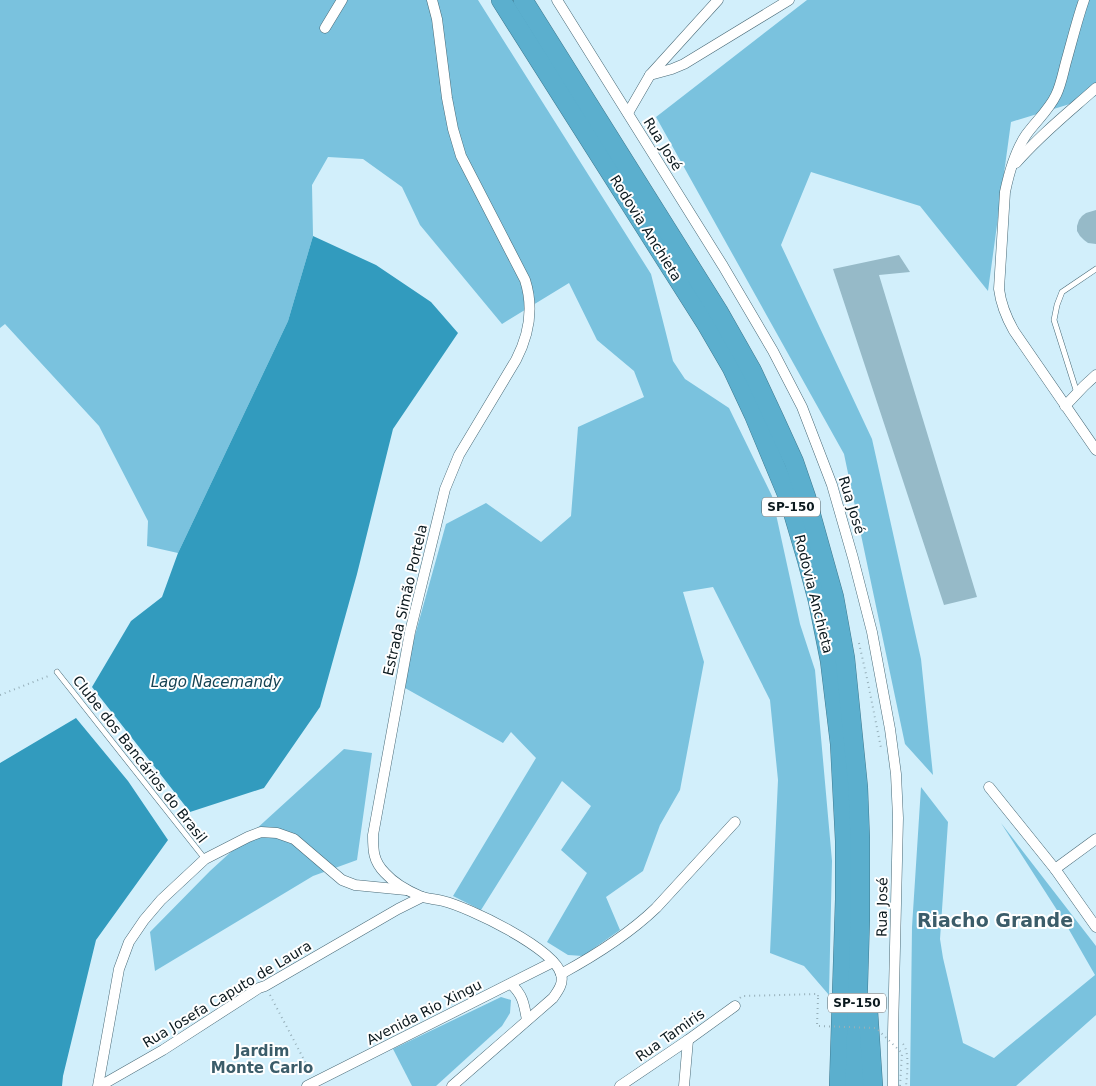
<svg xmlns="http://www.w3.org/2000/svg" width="1096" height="1086" font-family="'DejaVu Sans',sans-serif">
<rect width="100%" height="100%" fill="#d2effb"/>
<g fill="#7ac2de">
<path d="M0,0H478L651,274L673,361L685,379L729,408L772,496L800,624L815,670L832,861L829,995L804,966L770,953L778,780L770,700L713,587L683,592L704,662L680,790L660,825L643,871L606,897L620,930L583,956L568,955L547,942L587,873L561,850L591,806L562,781L481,910L453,896L536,758L511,732L503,743L405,688L407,664L446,524L486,503L541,542L571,516L578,427L644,397L634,371L597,340L569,283L502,324L420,225L402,187L363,159L328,157L312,185L313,236L288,321L178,553L147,546L148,521L99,426L5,324L0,328Z"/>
<path d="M807,0H1096V96L1011,122L988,291L920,206L811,172L781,245L872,439L921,659L933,775L905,744L844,454L656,117Z"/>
<path d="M344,749L372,753L357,860L313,876L155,971L150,932L210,871Z"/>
<path d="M921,787L948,822L940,939L943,958L963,1043L994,1058L1095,975L1064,921L1001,823L1096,946V1015L1016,1086H910L912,927Z"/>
<path d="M501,997L511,1000L510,1013L502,1026L436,1086H412L393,1049Z"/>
</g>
<g fill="#329bbe">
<path d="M313,236L376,265L431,302L458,333L393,429L357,574L320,707L264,788L190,812L92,687L131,621L162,597L178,553L288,321Z"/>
<path d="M76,718L128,781L168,840L96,940L63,1076L62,1086H0V763Z"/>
</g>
<g fill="#96bac8">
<path d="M1096,210V244L1088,243L1084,240L1080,236L1077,231V226L1079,220L1082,216L1086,213Z"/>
<path d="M899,255L910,272L879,275L977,597L944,605L833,269Z"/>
</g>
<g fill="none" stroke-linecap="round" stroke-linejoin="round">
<defs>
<g id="lane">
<path d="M1077,393L1054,320L1057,305L1062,292L1096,269"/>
<path d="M57,672L205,859"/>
</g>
<g id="street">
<path d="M432,0L437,19L447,98L453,129L461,156L525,280C534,308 529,335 516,360L459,455L445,489L410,632L373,835C373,850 373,861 385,873C394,883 408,891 420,896C427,899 435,899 443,901C468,907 554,948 561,974C564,983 558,991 553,998L452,1086"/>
<path d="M557,0L723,266L773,351L802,407L832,485L853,558L872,632L890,729L896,774L898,818L893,1033V1086"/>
<path d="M1084,0C1077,20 1072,41 1066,62C1063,73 1061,85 1056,95C1049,110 1036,121 1026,135C1015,151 1009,173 1005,192L999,289C1001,305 1006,317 1014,331L1096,450"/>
<path d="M325,28L342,0"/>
<path d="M650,75L672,69L684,64L789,0"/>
<path d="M628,113L650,75L718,0"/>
<path d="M1016,163C1040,135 1069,112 1096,88"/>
<path d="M1065,406L1084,386L1096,375"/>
<path d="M989,787L1055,869L1096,927"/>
<path d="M1055,869L1096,839"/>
<path d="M561,974C594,956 629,934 656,908L735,822"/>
<path d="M511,984C523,995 524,1004 527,1020"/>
<path d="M98,1086L119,969L129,942L144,920L161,900L205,859L248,837L261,832L277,833L294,839L342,880L355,885L406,890"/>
<path d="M100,1086L163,1050L259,988L265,986L398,909L422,897"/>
<path d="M307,1086L553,962"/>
<path d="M620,1086L688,1040L735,1006"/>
<path d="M684,1086L688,1040"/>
</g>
<g id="highway">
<path d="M501,0L707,325L732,368L754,415L789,499L807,560L818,601L830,661L840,744L845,841V899L839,1086"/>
<path d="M523,0L718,311L752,371L774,418L794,462L806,497L834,597L845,658L858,787L860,838V920L855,1086"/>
<path d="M868,1010L873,1086"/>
</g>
</defs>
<use href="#lane" stroke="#496a77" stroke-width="6"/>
<use href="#street" stroke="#496a77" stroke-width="11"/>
<use href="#highway" stroke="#3f7a90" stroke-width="20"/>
<g stroke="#96afb9" stroke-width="2" stroke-dasharray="1 4" stroke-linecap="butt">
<path d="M859,643L868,683L881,748"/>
<path d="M0,695L51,675"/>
<path d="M270,995L311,1073"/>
<path d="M740,998L742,996L818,994V998"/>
<path d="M903,1044C910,1052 907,1076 906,1086"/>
</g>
<use href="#lane" stroke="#fff" stroke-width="5"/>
<use href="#street" stroke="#fff" stroke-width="10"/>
<use href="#highway" stroke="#5bafce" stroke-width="19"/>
<path stroke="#96afb9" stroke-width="2" stroke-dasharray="1 4" stroke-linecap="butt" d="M818,998L817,1026L876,1028L902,1053L900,1086"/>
</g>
<g text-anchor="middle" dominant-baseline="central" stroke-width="4" stroke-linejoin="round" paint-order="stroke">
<g fill="#fff" stroke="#545e62" stroke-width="1">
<rect x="762" y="497.5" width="58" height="19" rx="4"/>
<rect x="828" y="993.5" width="58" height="19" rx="4"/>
</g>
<g font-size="12" font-weight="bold" fill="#0b191e">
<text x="791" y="507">SP-150</text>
<text x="857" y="1003">SP-150</text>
</g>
<g font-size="14" fill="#0b191e" stroke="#fff">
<text transform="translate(663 144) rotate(58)">Rua José</text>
<text transform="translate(646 228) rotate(58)">Rodovia Anchieta</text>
<text transform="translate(852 505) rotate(73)">Rua José</text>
<text transform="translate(814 594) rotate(76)">Rodovia Anchieta</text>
<text transform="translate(405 600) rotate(-77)">Estrada Simão Portela</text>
<text transform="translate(140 759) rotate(52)">Clube dos Bancários do Brasil</text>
<text transform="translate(882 907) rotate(-89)">Rua José</text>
<text transform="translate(227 994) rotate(-31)">Rua Josefa Caputo de Laura</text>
<text transform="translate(424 1012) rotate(-27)">Avenida Rio Xingu</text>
<text transform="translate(670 1035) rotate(-35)">Rua Tamiris</text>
</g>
<g font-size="15" font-style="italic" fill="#184454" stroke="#fff">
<text x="216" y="682">Lago Nacemandy</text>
</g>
<g font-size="15" font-weight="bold" fill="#3b5c69" stroke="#fff">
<text x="262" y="1051">Jardim<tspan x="262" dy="17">Monte Carlo</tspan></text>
</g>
<g font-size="19" font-weight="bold" fill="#3b5c69" stroke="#fff">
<text x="995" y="920">Riacho Grande</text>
</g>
</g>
</svg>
